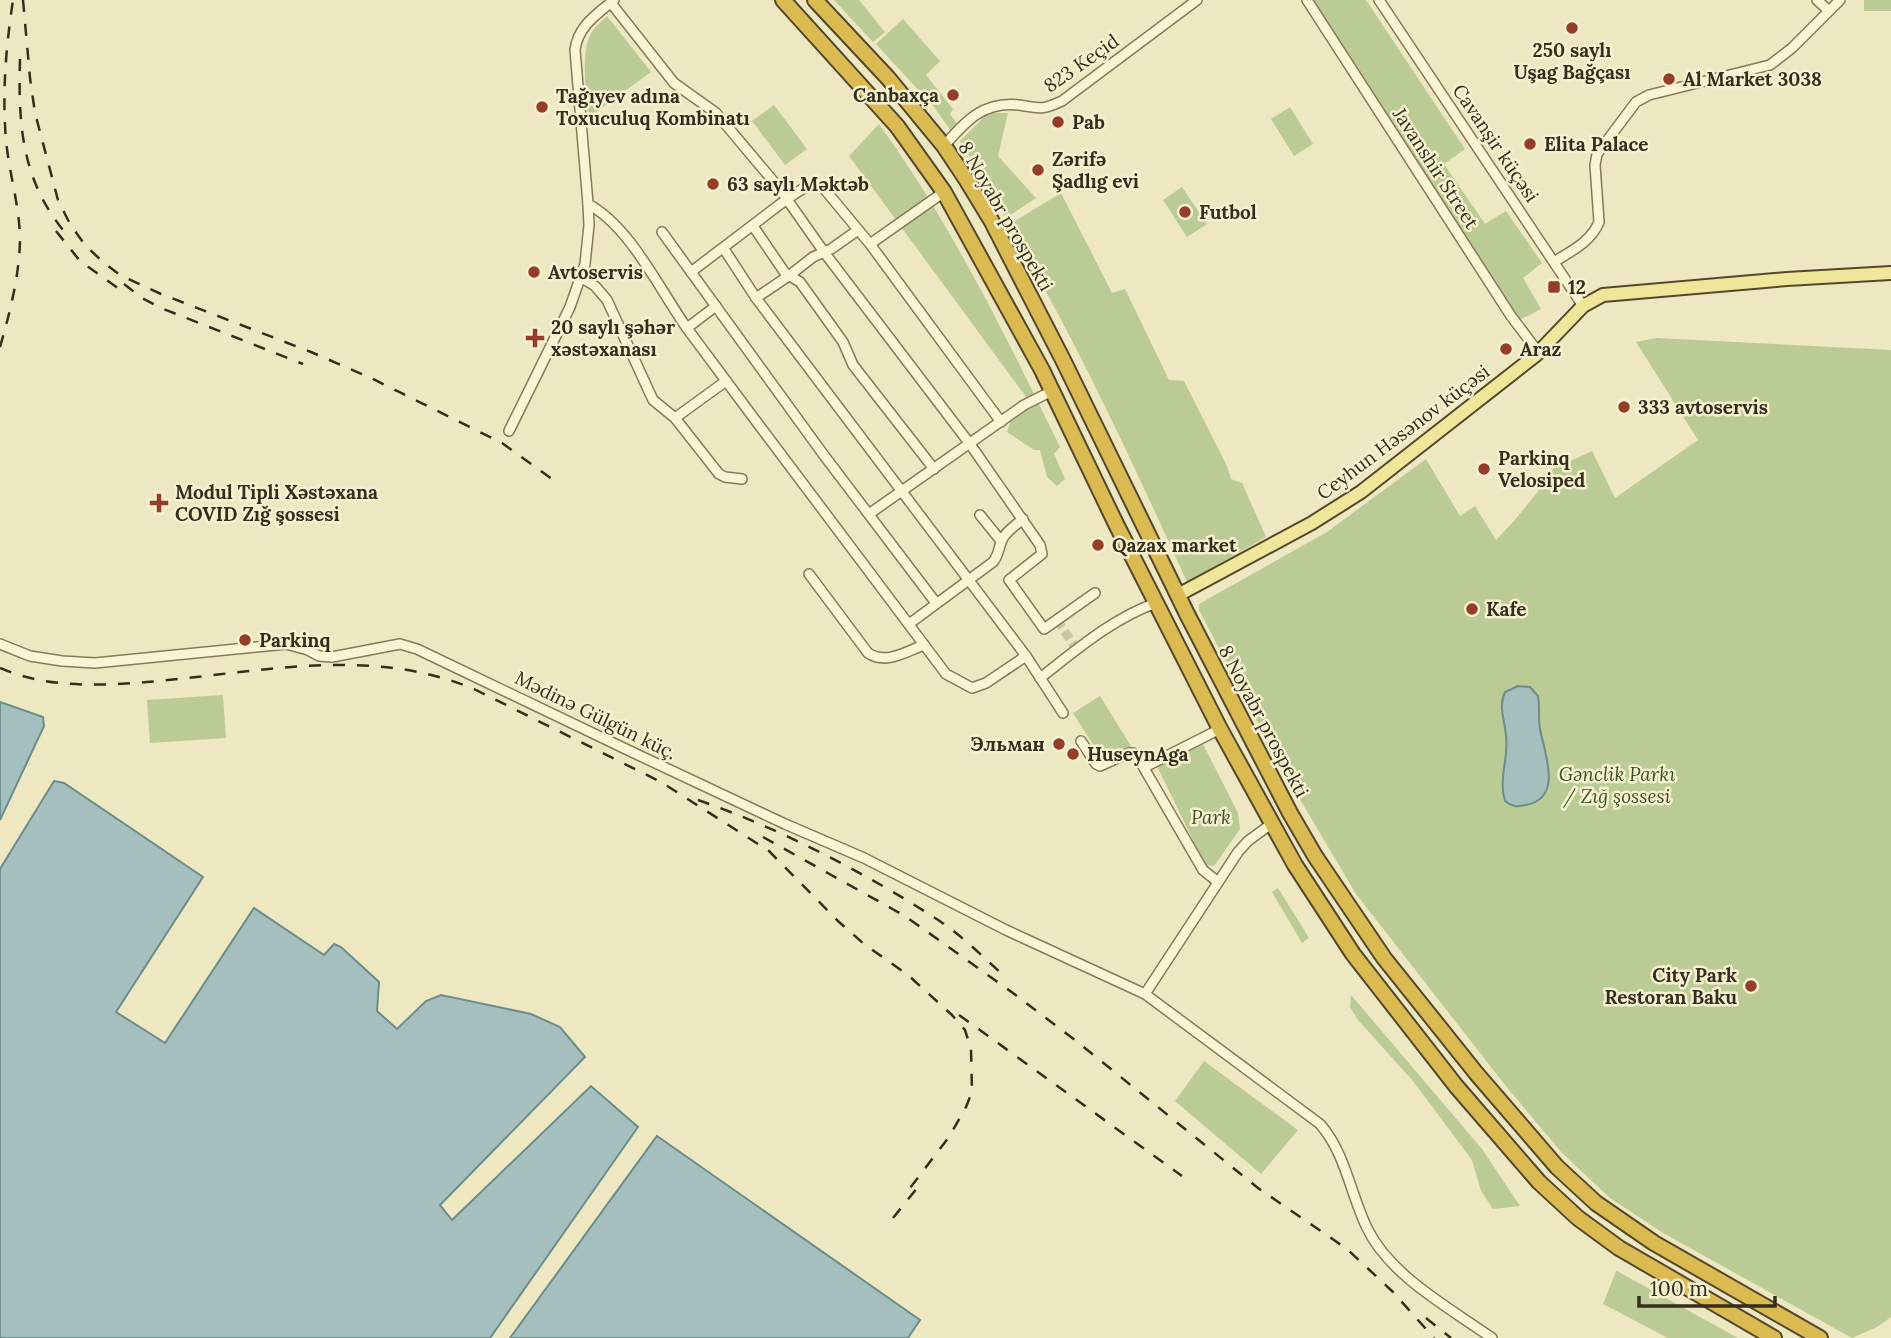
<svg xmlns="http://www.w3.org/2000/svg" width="1891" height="1338" font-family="Lora,serif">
<rect width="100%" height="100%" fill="#ede8c1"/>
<g fill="#bacb95">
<path d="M834,0H859L885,32L873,42Z"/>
<path d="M1310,0H1366L1465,149L1444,164L1485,224L1506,211L1542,263L1523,278L1541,309L1520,320Z"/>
<rect x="1864" y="0" width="27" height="11"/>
<path d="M607,16L651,72L588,118C587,97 581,57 589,38C593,28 600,23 607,16Z"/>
<path d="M903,19L940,61L926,75L953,109L950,114L958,125L951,131L934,107L876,44Z"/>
<path d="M774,105L807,149L785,165L752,121Z"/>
<path d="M1290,107L1313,144L1294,156L1271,119Z"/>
<path d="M988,113H1008L998,156L1036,198L1006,218L960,141Z"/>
<path d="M879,124C951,224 1006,336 1060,447L1054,454L1065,479L1057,486L1047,477L1040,450H1034L1007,432L1011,420L1032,405L849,156Z"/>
<path d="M1182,187L1207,224L1187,237L1163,200Z"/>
<path d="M1061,193L1112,293L1125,289L1169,380L1184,381L1227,466L1231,479L1242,483L1266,537L1187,582C1132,461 1076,339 1008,225Z"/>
<path d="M1656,338L1891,350V1317L1877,1327L1852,1338L1663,1233L1610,1198L1562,1153L1505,1085L1356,894L1282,769L1199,610V604L1327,532L1426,459L1460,516L1475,506L1496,540L1514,521L1544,484L1539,476L1592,451L1615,498L1698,440L1636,342Z"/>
<path d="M223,695L226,738L150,743L147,700Z"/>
<path d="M1100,696L1131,746L1104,762L1073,713Z"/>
<path d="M1203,744L1238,813L1240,829L1214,866L1205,865L1157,766Z"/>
<path d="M1278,888L1309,938L1302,943L1272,892Z"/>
<path d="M1351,995L1482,1149L1520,1206L1493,1209L1481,1191L1472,1160L1413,1081L1358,1020L1350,1007Z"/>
<path d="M1204,1061L1298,1130L1261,1174L1175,1101Z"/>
<path d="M1616,1271H1617L1738,1338H1668L1603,1304Z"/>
</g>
<g fill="#a4bfbd" stroke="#6b8d8b" stroke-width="2">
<path d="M1518,686L1530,687L1538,696C1540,707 1538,718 1540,729C1544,752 1564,798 1526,805C1517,807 1512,807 1505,801C1498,779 1509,758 1506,736C1505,721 1498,707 1505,692Z"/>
<path d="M0,702L43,717L44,726L0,820Z"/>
<path d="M54,781L64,783L203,877L116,1012L165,1043L254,908L324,955L334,944L341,947L379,982L377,1011L397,1029L426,1001L441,995L531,1014L560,1027L585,1057L440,1205L452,1220L591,1086L638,1127L490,1338H0V869Z"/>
<path d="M657,1136L920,1320L908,1338H510Z"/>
</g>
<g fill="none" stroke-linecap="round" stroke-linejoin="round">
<path stroke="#c8c3a0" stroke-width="9" stroke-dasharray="9 4.5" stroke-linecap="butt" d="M1057,620L1077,650"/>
<defs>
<g id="minor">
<path d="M1307,0L1511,316L1539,353"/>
<path d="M1379,0L1583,306"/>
<path d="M1817,0L1829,11"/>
<path d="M611,3L674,83L716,113L779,188L824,252L970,444L1040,545L1042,554L1009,580L1044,629L1095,593"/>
<path d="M944,146C966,121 983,101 1019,105C1041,108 1040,111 1062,101L1197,0"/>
<path d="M588,204C631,227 660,291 689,331C774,446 861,560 946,674L972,688L986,683L1026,656"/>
<path d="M753,226L785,273L800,282L843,342L853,365L934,469"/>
<path d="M662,232L823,454L936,603"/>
<path d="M870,244L944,192"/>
<path d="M724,249L756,298L1026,656L1063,713"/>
<path d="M1554,262C1571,251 1591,242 1599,222L1595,165L1597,154L1636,102L1649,95L1770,65L1792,48L1840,0"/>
<path d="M691,272L787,199L807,186L821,185L870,244L1001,422"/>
<path d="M582,278L595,286L607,300L653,400L675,418L719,474L725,477L742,479"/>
<path d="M756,298L790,275L813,257L831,249L858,230"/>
<path d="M687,328L716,306"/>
<path d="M675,418L726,381"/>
<path d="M509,431L570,307L585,264L589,225L588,204L575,50C578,26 596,15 614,0"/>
<path d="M869,514L1024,405L1052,391"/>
<path d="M980,515L1001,541"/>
<path d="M809,574L868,653C886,665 905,652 924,645"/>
<path d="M909,624L993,562C999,555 998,549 1002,540C1005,532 1016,525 1023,519"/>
<path d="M0,644L30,656L62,661L95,663L286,644L308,650L319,656L332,657L400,644L417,649L632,752L785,824L864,858L1006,930L1145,994"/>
<path d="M1040,678C1075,651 1113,618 1156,603"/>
<path d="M1081,741L1096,764L1100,766L1129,753H1133L1137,756L1203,870L1218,882"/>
<path d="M1145,767L1220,729"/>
<path d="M1271,824L1248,841L1238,852L1145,994L1320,1124C1346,1154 1350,1193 1367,1228C1390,1276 1450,1308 1492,1338"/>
</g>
<path id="major" d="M1178,595L1312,523L1361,492L1536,355L1583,306L1603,295L1787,279L1891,273"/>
<g id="highway">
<path d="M783,0L897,126L944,192L1042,370L1116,524L1220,729L1295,865L1353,954L1456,1086L1539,1182L1578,1218L1619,1248L1774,1338"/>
<path d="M815,0L888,78L944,146L966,179L991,220L1063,360L1187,614L1290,813L1315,856L1384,958L1476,1073L1557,1167L1596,1203L1654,1243L1820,1338"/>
</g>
</defs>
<use href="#minor" stroke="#867a59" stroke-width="12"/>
<use href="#major" stroke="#54472d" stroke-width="16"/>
<use href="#highway" stroke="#54472d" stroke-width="18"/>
<use href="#minor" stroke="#f8f4d4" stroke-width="9"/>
<use href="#major" stroke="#f0e699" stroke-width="12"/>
<use href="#highway" stroke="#dcba52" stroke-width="14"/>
<g stroke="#362e1d" stroke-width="2.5" stroke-dasharray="12 12" stroke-linecap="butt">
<path d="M23,0L30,78L35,113L58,200L70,224L85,245L103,262L120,275L161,294L311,352L371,378L502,443L552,479"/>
<path d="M20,59C18,127 22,183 68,236"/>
<path d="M56,231L80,261L119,289"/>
<path d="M124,284L142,298L161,308L303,364"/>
<path d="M0,347C10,312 19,277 20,241C20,207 9,173 6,140C2,92 6,47 13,0"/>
<path d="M0,668C46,688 98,686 147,682C257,673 369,645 474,689L661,782L769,851L839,922L864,944L908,975L952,1015L965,1030L971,1049L972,1092L966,1107L949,1137L910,1188"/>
<path d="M698,800C776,827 862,871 932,916C958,932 980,954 1002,974"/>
<path d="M763,837L905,916L1013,993L1075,1040L1258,1188L1347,1249L1393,1292L1434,1338"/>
<path d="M959,1015L1182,1176"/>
<path d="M893,1218L922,1182"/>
<path d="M1426,1318L1451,1338"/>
</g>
</g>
<g fill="#943e2a" stroke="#f5f1d0" stroke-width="2.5">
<circle cx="1572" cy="28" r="7"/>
<circle cx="1669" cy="79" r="7"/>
<circle cx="953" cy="95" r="7"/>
<circle cx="542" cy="107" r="7"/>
<circle cx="1058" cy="122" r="7"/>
<circle cx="1530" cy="144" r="7"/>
<circle cx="1038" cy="170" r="7"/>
<circle cx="713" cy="184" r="7"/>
<circle cx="1185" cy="212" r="7"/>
<circle cx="534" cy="272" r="7"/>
<rect x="1547" y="280" width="14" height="14" rx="3.5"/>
<path d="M531.5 327.5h7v7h7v7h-7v7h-7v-7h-7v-7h7z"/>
<circle cx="1506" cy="349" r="7"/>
<circle cx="1624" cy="407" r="7"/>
<circle cx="1484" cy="469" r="7"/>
<path d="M155.5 492.5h7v7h7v7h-7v7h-7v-7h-7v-7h7z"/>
<circle cx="1098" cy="545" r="7"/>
<circle cx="1472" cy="609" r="7"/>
<circle cx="245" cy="640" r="7"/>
<circle cx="1059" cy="744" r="7"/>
<circle cx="1073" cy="754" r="7"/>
<circle cx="1751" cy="986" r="7"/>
</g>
<g text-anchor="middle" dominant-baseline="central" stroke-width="5" stroke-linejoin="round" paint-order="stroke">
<g font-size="19" font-weight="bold" fill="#362e1d" stroke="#f5f1d0" text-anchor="start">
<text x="1572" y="50" text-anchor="middle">250 saylı<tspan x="1572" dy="22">Uşag Bağçası</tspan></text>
<text x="1683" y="79">Al Market 3038</text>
<text x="939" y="95" text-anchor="end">Canbaxça</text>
<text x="556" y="96">Tağıyev adına<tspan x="556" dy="22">Toxuculuq Kombinatı</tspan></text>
<text x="1072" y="122">Pab</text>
<text x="1544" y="144">Elita Palace</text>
<text x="1052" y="159">Zərifə<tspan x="1052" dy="22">Şadlıg evi</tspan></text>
<text x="727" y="184">63 saylı Məktəb</text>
<text x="1199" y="212">Futbol</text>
<text x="548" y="272">Avtoservis</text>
<text x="1568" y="287">12</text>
<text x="551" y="327">20 saylı şəhər<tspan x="551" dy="22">xəstəxanası</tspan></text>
<text x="1520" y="349">Araz</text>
<text x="1638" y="407">333 avtoservis</text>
<text x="1498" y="458">Parkinq<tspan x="1498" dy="22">Velosiped</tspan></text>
<text x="175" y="492">Modul Tipli Xəstəxana<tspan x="175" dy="22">COVID Zığ şossesi</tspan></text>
<text x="1112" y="545">Qazax market</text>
<text x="1486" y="609">Kafe</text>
<text x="259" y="640">Parkinq</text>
<text x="1045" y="744" text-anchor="end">Эльман</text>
<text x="1087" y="754">HuseynAga</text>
<text x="1737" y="975" text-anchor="end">City Park<tspan x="1737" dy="22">Restoran Baku</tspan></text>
</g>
<g font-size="19" fill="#362e1d" stroke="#f5f1d0">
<text transform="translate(1081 63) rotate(-35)">823 Keçid</text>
<text transform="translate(1496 143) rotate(56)">Cavanşir küçəsi</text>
<text transform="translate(1436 168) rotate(57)">Javanshir Street</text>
<text transform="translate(1006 216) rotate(60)">8 Noyabr prospekti</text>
<text transform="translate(1403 432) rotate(-37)">Ceyhun Həsənov küçəsi</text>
<text transform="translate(596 715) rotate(26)">Mədinə Gülgün küç.</text>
<text transform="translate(1264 721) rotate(62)">8 Noyabr prospekti</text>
</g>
<g font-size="19" font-style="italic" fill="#3d5224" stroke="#f5f1d0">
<text x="1617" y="774">Gənclik Parkı<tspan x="1617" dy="22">/ Zığ şossesi</tspan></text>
<text x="1211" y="817">Park</text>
</g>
</g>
<path d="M1639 1296v10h136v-10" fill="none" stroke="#362e1d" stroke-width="3.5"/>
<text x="1650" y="1296" font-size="21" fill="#362e1d" stroke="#f5f1d0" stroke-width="5" paint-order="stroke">100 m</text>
</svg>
